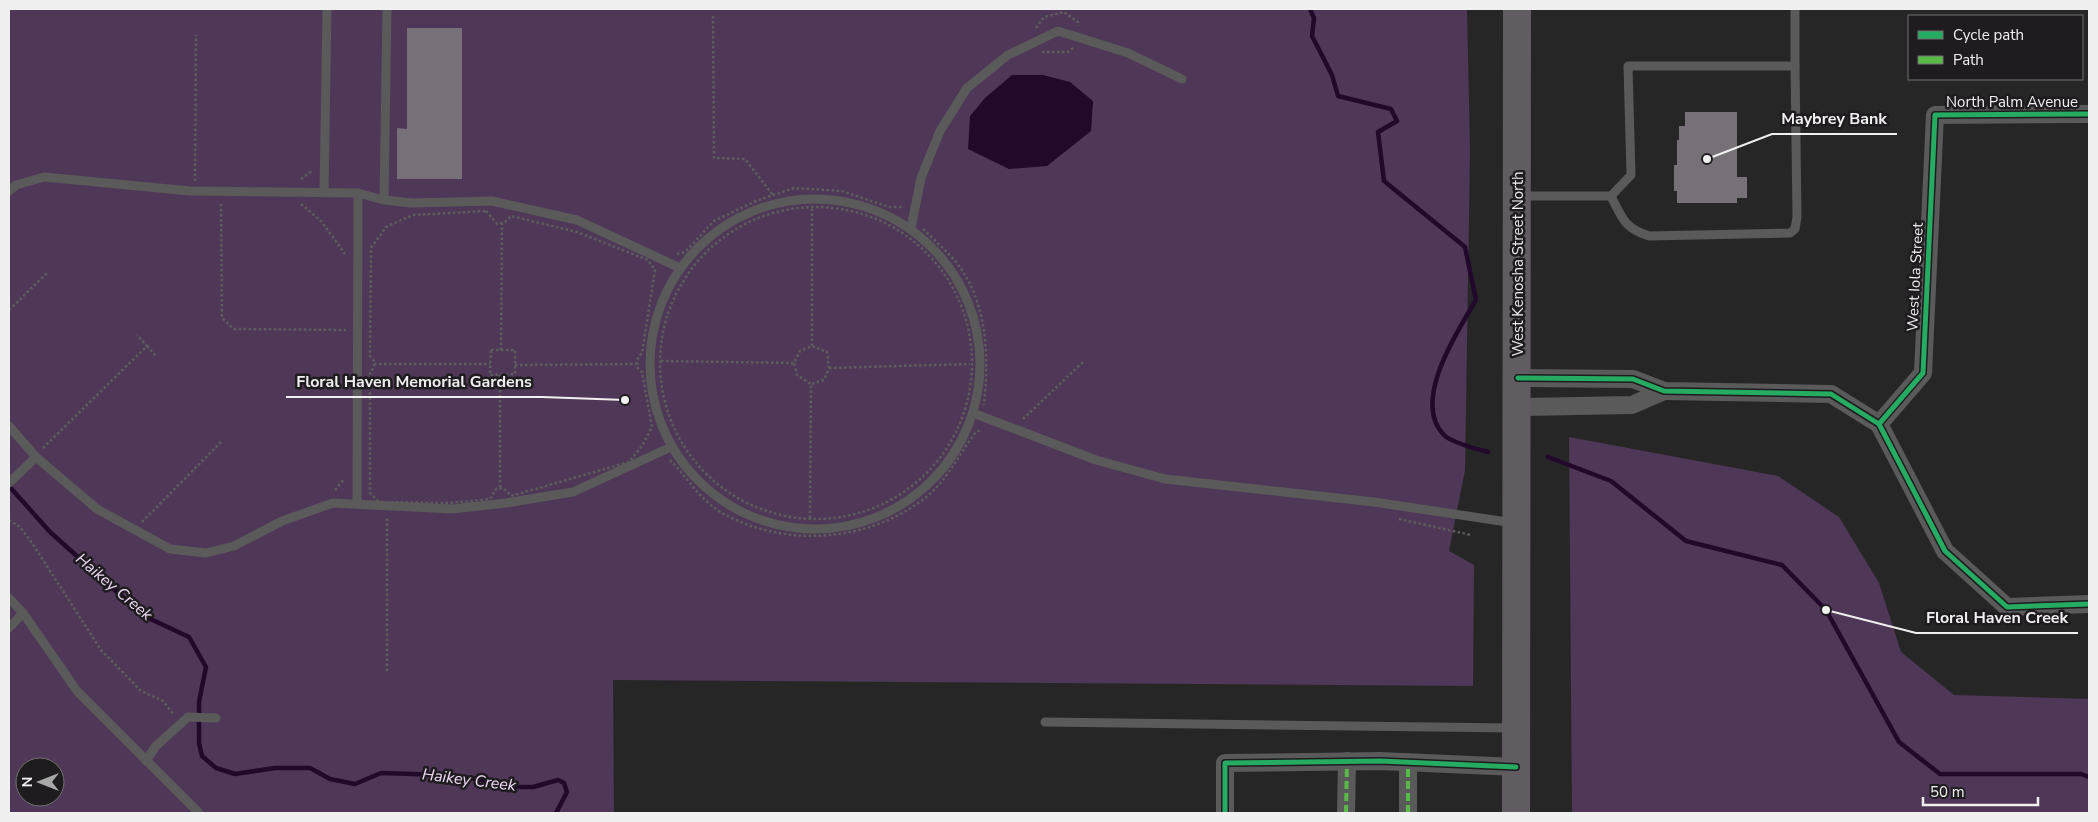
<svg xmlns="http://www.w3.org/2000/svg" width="2098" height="822" font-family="'Nunito Sans',sans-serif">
<rect width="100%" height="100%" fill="#272627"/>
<g fill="#4f3857" fill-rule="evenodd">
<path d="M9,9H1467L1470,151L1465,470L1449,551L1474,565L1473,686L613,680L614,813H9ZM25,767H55V797H25Z"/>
<path d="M1569,437L1778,476L1839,517L1879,583L1901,652L1954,695L2089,699V813H1572Z"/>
</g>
<path fill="#22082b" d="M1012,75H1043L1070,82L1093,101L1091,131L1047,166L1009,169L968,149L970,116L985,98Z"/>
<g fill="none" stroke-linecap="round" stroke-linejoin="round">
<g stroke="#22082b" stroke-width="4.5">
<path d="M1310,9L1314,18L1312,36L1332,75L1338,96L1391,109L1397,121L1378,132L1384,181L1465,247L1476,300C1457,332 1411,402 1444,435C1452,443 1477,449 1488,452"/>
<path d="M1548,457L1611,481L1686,541L1782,565L1826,610L1899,742L1940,774H2081L2089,777"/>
<path d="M9,486L50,532L144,616L189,637L206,667L199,702V743L202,756L216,768L235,774L275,768H310L330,779L355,784L381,773L444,775L478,779L500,787H533L558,780L564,783L567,792L556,813"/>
</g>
</g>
<g fill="#777079">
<path d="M407,28H462V179H397V128L407,129Z"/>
<path d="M1685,112H1737V177H1747V198H1737V203H1677V191H1674V165H1677V140H1679V126H1685Z"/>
</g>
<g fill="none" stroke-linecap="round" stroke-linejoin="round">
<g stroke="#5d5d5d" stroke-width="2.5" stroke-dasharray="2.5 2.5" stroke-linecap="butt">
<path d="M713,16L714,158L745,159L773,195"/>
<path d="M1036,28L1044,17L1064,12L1078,22V26"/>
<path d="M1042,52H1068L1073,48"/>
<path d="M301,179L312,171"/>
<path d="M195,181L196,35"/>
<path d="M221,204L222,318L234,329L346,330"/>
<path d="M301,204L322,222L345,254"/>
<circle cx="816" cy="363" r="156"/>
<path d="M486,211L497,224L505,222L511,216L577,232L648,260L655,270L642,353L638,357L637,367L642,372L652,427L642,446L629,462L511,496L503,488L496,489L490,499L449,503L379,502L370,493V372L374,368V361L370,356L371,248L386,227L413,215Z"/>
<path d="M923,229C934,240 946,250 956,262C988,302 989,357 984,405"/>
<path d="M677,254L685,252L714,221L756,201L794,188L842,191L889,207H904"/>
<path d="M9,310L48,272"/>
<path d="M147,346L157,357"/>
<path d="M812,346V206"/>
<path d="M491,350H515V374L490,375Z"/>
<path d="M501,350L502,223"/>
<path d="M661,361L794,363"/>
<path d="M374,364H490"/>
<path d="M515,365L636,364"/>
<path d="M829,368L970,364"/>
<path d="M500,375V488"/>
<path d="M1023,419L1084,361"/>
<path d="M43,448L147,346L137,335"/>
<path d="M670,460C688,478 700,501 724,514C786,548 869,542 925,498C947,481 959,454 976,432L981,430"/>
<path d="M335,490L344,479"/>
<path d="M810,518L811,384L824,380L829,368L827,352L812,346L800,351L794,363L797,375L811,384"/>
<path d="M1399,519L1471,535"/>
<path d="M9,520L20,527L32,543L101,650L141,691L163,701L173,714"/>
<path d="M142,522L221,442"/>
<path d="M387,671V517"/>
</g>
<g stroke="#5a5a5a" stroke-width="9">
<path d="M9,191L16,185L44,177L190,191L358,193L384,200L412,203L492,201L577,220L680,268"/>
<path d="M324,192L327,9"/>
<path d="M1520,196H1611L1631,175L1628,66H1795V9"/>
<path d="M1611,196C1622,218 1624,228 1649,236L1790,233L1795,229L1797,217L1795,66"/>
<circle cx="815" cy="364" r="165"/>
<path d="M384,200L387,9"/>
<path d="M911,228L921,178L940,131L967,88L1008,55L1058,31L1128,53L1182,79"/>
<path d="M973,413L1096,460L1165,479L1374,502L1514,523"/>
<path d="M9,426L36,457L97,509L170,549L206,553L234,546L282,521L333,503L452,509L506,503L573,492L671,447"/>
<path d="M9,483L36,457"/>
<path d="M357,503L358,193"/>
<path d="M9,598L23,613L77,691L199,813"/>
<path d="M9,628L23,613"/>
<path d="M1045,722L1513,728"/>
<path d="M146,761L155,747L188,717L216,718"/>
</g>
<g stroke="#5a5a5a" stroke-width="18">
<path d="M1518,378L1633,379L1664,391L1831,394L1879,424L1945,551L2007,607L2089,604"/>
<path d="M1518,407L1632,405L1664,391"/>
<path d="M1879,424L1923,373L1935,115L2089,114"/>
<path d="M1225,813V763L1380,761L1516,767"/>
<path d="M1346,813L1347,761"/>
<path d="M1408,813V762"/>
</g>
<path stroke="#605c61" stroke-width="28" d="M1516,813L1517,9"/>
<g stroke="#58b947" stroke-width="4" stroke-dasharray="8 4" stroke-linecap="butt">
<path d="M1346,813L1347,761"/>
<path d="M1408,813V762"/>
</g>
<defs>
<g id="cycleway">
<path d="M1518,378L1633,379L1664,391L1831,394L1879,424L1945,551L2007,607L2089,604"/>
<path d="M1879,424L1923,373L1935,115L2089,114"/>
<path d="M1225,813V763L1380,761L1516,767"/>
</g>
</defs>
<use href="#cycleway" stroke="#1e1c1e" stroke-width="8"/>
<use href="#cycleway" stroke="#26ab63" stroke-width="5"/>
</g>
<g text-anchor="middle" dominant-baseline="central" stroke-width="5" stroke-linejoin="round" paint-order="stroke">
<g font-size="15" fill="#f1f0f1" stroke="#1e1c1e">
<text x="2012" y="102">North Palm Avenue</text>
<text transform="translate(1518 264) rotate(-90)">West Kenosha Street North</text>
<text transform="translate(1915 277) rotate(-87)">West Iola Street</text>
</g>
<g font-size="16" font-style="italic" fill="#efdaf6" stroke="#1e1c1e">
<text transform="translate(114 587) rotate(40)">Haikey Creek</text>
<text transform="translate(469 780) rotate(7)">Haikey Creek</text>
</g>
</g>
<path fill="none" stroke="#f1f0f1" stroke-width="2" d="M1707 159L1772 134H1897M625 400L542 397H286M1826 610L1916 633H2078"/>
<g fill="#f1f0f1" stroke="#1e1c1e" stroke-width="2">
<circle cx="1707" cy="159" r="5"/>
<circle cx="625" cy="400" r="5"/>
<circle cx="1826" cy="610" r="5"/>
</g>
<g font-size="16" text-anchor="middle" font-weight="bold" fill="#f1f0f1" stroke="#1e1c1e" stroke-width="5" stroke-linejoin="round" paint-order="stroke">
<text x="1834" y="124">Maybrey Bank</text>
<text x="414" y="387">Floral Haven Memorial Gardens</text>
<text x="1997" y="623">Floral Haven Creek</text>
</g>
<rect width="2098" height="822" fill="none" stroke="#f1f0f1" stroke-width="20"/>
<rect x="1908" y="15" width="175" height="65" fill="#1e1c1e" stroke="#727172"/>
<rect x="1918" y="31" width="25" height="8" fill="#26ab63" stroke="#727172"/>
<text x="1953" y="40" font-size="15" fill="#f1f0f1">Cycle path</text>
<rect x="1918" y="56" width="25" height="8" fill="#58b947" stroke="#727172"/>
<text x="1953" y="65" font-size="15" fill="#f1f0f1">Path</text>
<g transform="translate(40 782) rotate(270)"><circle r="24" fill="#1e1c1e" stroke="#727172"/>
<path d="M0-4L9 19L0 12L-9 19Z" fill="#aaa9aa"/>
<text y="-8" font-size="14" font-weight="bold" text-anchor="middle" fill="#f1f0f1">N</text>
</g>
<path d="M1923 797v8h115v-8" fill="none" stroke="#f1f0f1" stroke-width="2.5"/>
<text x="1930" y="797" font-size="15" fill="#f1f0f1" stroke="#1e1c1e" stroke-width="4" paint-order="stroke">50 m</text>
</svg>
